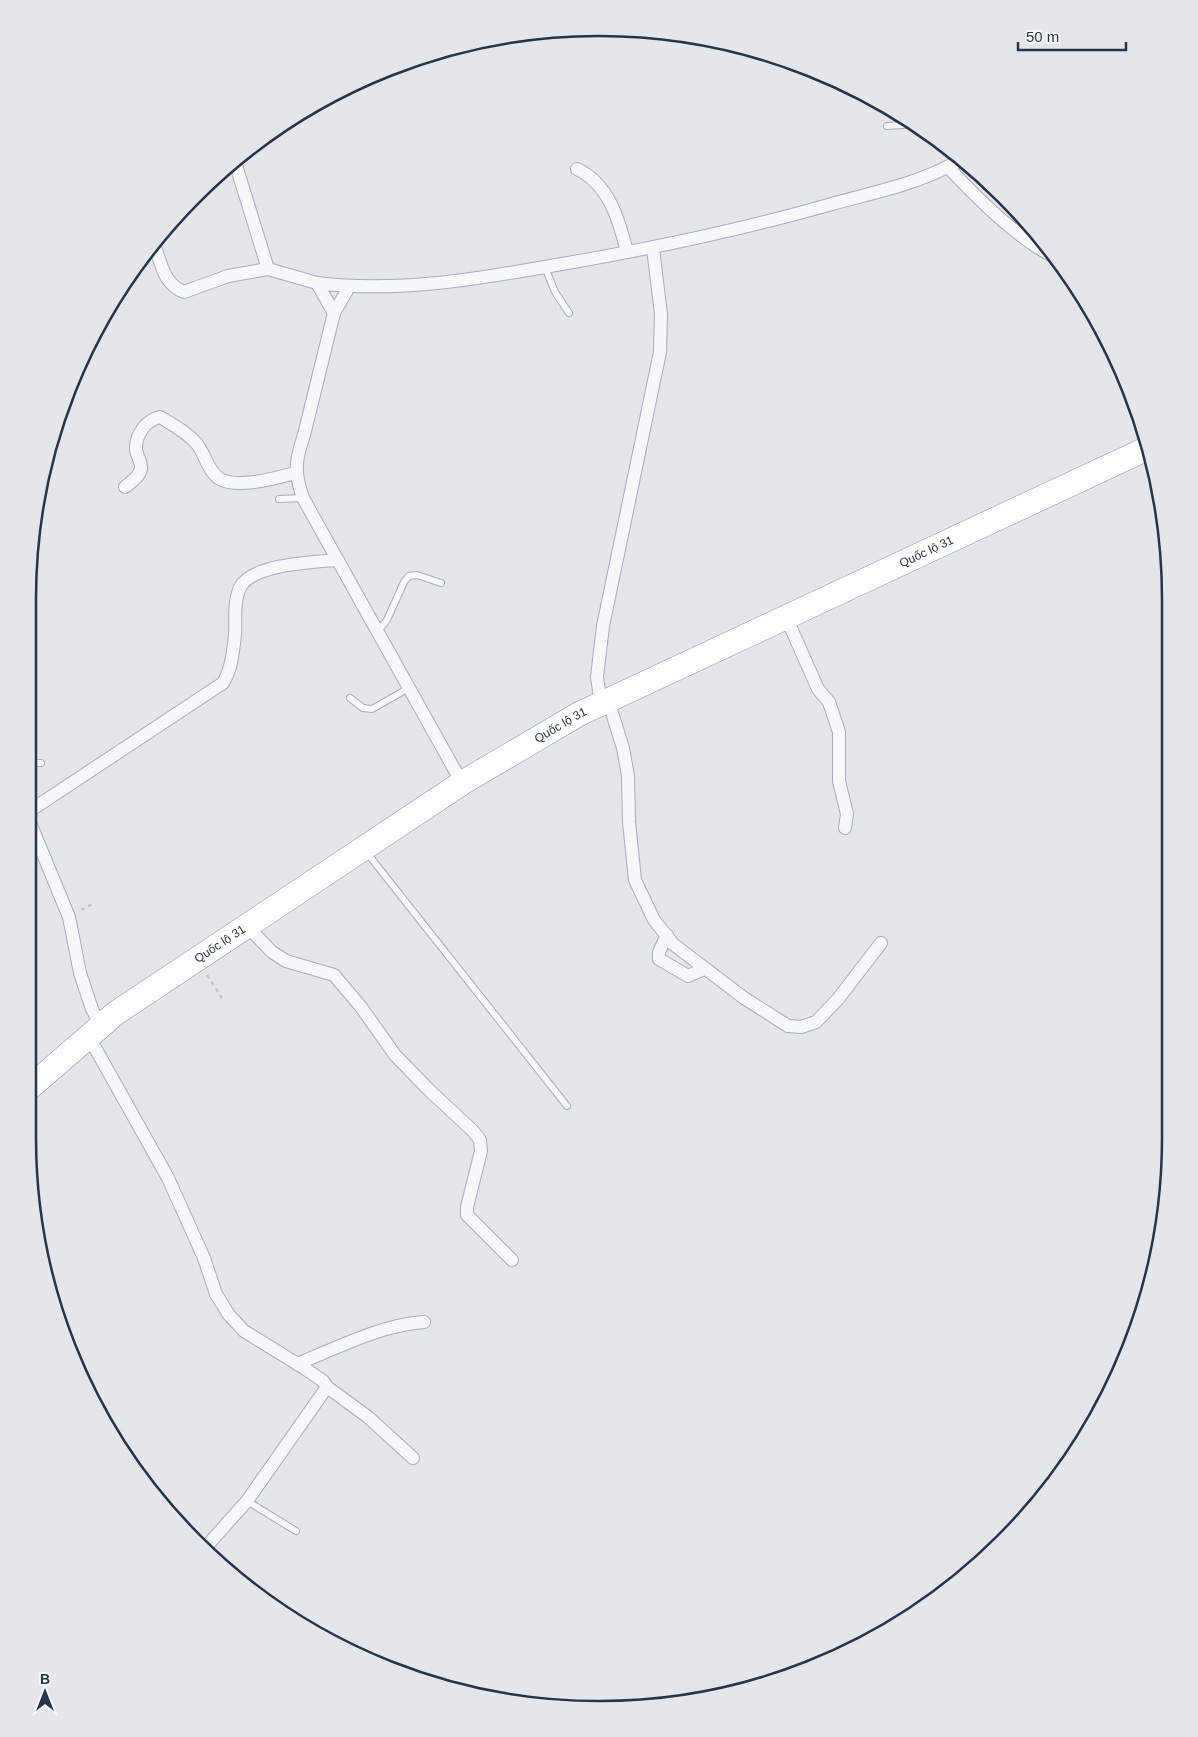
<svg xmlns="http://www.w3.org/2000/svg" width="1198" height="1737" font-family="Helvetica,sans-serif">
<rect width="100%" height="100%" fill="#e3e7ec"/>
<g fill="none" stroke-linecap="round" stroke-linejoin="round">
<defs>
<g id="lane">
<path d="M887,126L917,124"/>
<path d="M545,267L555,292L569,313"/>
<path d="M279,499L303,498"/>
<path d="M378,631L387,620L404,582L409,576L417,575L441,583"/>
<path d="M350,698L363,708L372,709L409,688"/>
<path d="M28,763H41"/>
<path d="M367,853L567,1106"/>
<path d="M247,1501L296,1531"/>
</g>
<g id="street">
<path d="M235,162L268,269"/>
<path d="M948,167C975,196 1021,242 1057,258"/>
<path d="M577,169C609,184 619,220 627,252"/>
<path d="M155,247C162,266 164,284 184,292L228,276L268,269L317,283"/>
<path d="M334,313L349,287"/>
<path d="M125,487C131,482 139,477 141,469C142,463 137,456 136,450C135,435 146,420 160,417C173,425 187,432 197,444C205,454 208,472 220,479C238,489 276,478 295,473"/>
<path d="M786,617L818,689L829,702L839,732V781L847,814L845,828"/>
<path d="M608,700L623,748L628,776L629,822L635,880L654,920L673,944L744,998L788,1026L801,1027L816,1022L838,999L881,943"/>
<path d="M601,704L597,677L603,626L660,352L661,314L653,249"/>
<path d="M462,783L303,498C294,472 295,461 304,435L334,313L317,283C397,293 478,279 556,265C650,249 741,230 832,204C875,192 922,183 960,160"/>
<path d="M28,812L223,683C232,668 233,652 235,635C236,621 233,599 241,586C254,564 314,562 338,560"/>
<path d="M28,818L69,917L80,973L92,1009L101,1026"/>
<path d="M246,925L272,952L286,961L334,975L361,1007L395,1055L429,1090L473,1131L480,1140L481,1151L467,1207V1215L512,1260"/>
<path d="M667,935L659,952V959L688,976L704,969"/>
<path d="M89,1037L168,1178L204,1258L216,1294L229,1315L244,1331L304,1368L323,1381L327,1387L247,1501L205,1548"/>
<path d="M297,1364C337,1348 380,1325 424,1322"/>
<path d="M327,1387L368,1417L413,1458"/>
</g>
<g id="highway">
<path id="s1" d="M28,1089L116,1013L462,783L579,714L1146,449"/>
</g>
</defs>
<use href="#lane" stroke="#a7aeb7" stroke-width="8"/>
<use href="#street" stroke="#a7aeb7" stroke-width="14"/>
<use href="#highway" stroke="#8895a5" stroke-width="25"/>
<g stroke="#c0c5cb" stroke-width="2.5" stroke-dasharray="4 4" stroke-linecap="butt">
<path d="M81,910L92,904"/>
<path d="M207,975L222,998"/>
</g>
<use href="#lane" stroke="#f6f8fa" stroke-width="6"/>
<use href="#street" stroke="#f6f8fa" stroke-width="12"/>
<use href="#highway" stroke="#fff" stroke-width="24"/>
</g>
<g text-anchor="middle" dominant-baseline="central" stroke-width="4" stroke-linejoin="round" paint-order="stroke">
<g font-size="12" fill="#283547" stroke="#f3f6f9">
<text stroke="none"><textPath href="#s1" startOffset="1051">Quốc lộ 31</textPath></text>
<text stroke="none"><textPath href="#s1" startOffset="646">Quốc lộ 31</textPath></text>
<text stroke="none"><textPath href="#s1" startOffset="241">Quốc lộ 31</textPath></text>
</g>
</g>
<path d="M0 0H1198V1737H0ZM599 36H599A563 563 0 0 1 1162 599V1138A563 563 0 0 1 599 1701H599A563 563 0 0 1 36 1138V599A563 563 0 0 1 599 36Z" fill="#e3e7eb" fill-rule="evenodd"/>
<path fill="none" stroke="#283547" stroke-width="2.5" d="M599 36H599A563 563 0 0 1 1162 599V1138A563 563 0 0 1 599 1701H599A563 563 0 0 1 36 1138V599A563 563 0 0 1 599 36Z"/>
<g transform="translate(45 1692)" stroke="#f3f6f9" stroke-width="4" paint-order="stroke">
<path d="M0-4L9 19L0 12L-9 19Z" fill="#283547"/>
<text y="-8" font-size="14" font-weight="bold" text-anchor="middle" fill="#283547">B</text>
</g>
<path d="M1018 42v8h108v-8" fill="none" stroke="#283547" stroke-width="2.5"/>
<text x="1026" y="42" font-size="15" fill="#283547" stroke="#f3f6f9" stroke-width="4" paint-order="stroke">50 m</text>
</svg>
